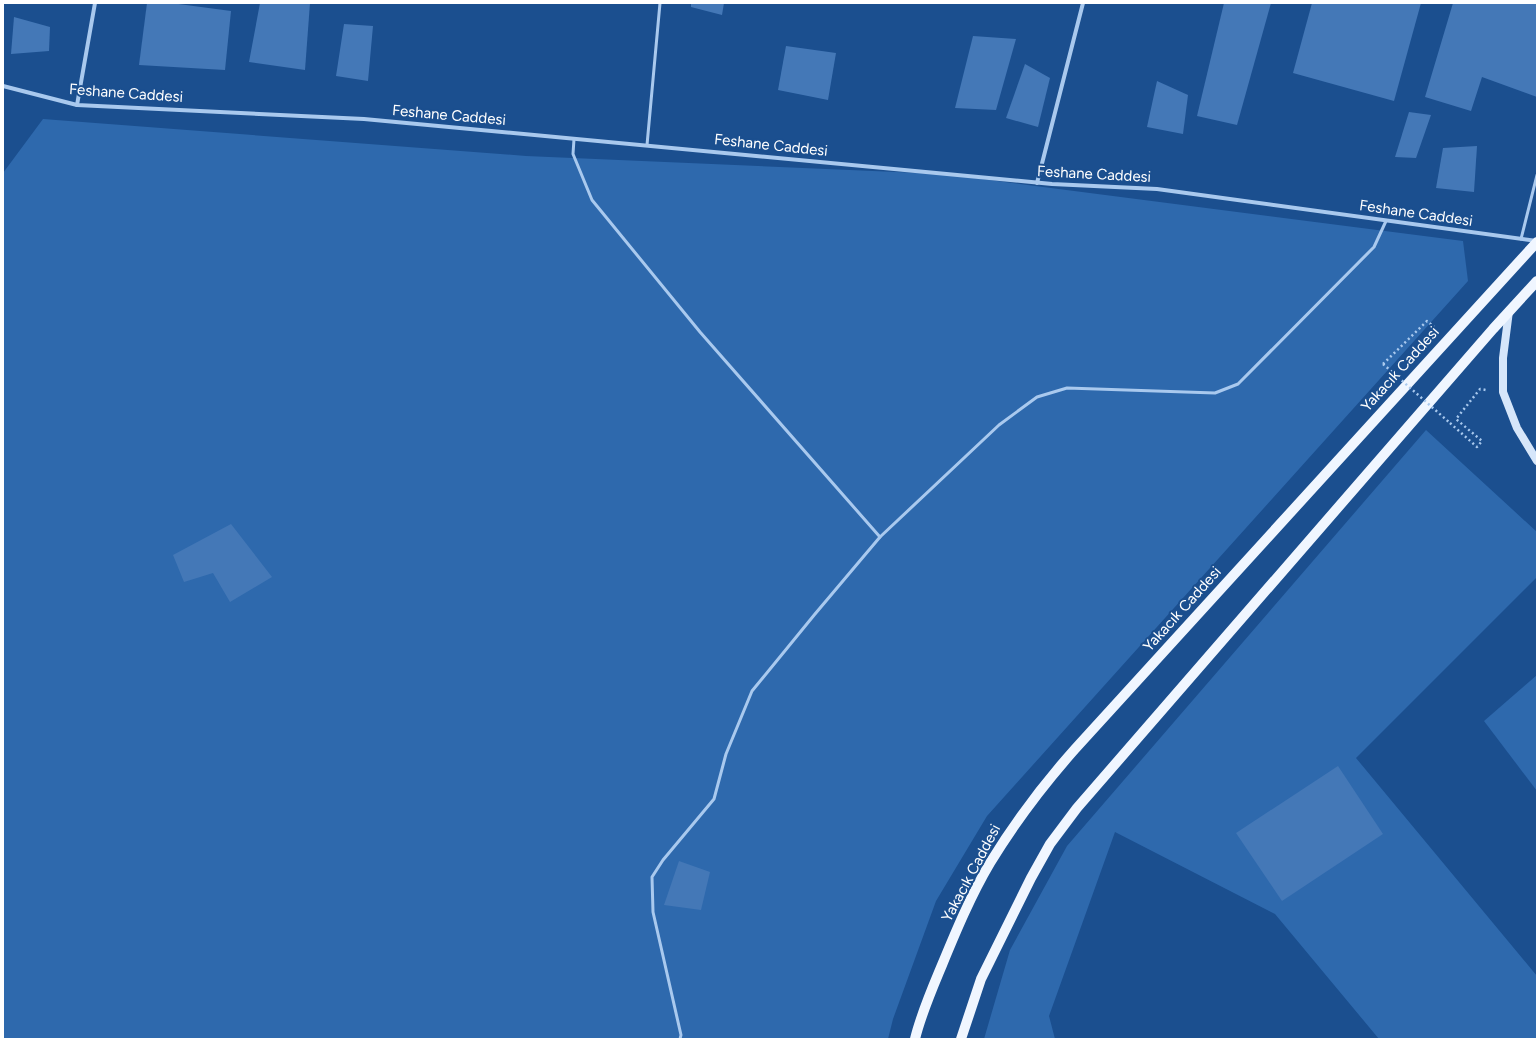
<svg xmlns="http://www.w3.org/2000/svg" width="1540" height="1042" font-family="Figtree,sans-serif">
<rect width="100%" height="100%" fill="#1b4f8f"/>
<g fill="#2e69ad">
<path d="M43,119L526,156L943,174L1463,241L1468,281L987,816L936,901L893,1019L888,1039H3V173Z"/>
<path d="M1426,430L1537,532V577L1356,758L1537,976V1039H1379L1275,914L1115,832L1049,1016L1055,1039H984L1010,950L1067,846Z"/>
<path d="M1537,675V791L1484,721Z"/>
</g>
<g fill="#4478b7">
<path d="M147,3H171L231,11L225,70L139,65Z"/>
<path d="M260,3H310L305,70L249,62Z"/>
<path d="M691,3H724L722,15L691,7Z"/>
<path d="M1224,3H1271L1237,125L1197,116Z"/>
<path d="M1312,3H1421L1394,101L1293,73Z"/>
<path d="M1453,3H1537V97L1482,77L1471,111L1425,97Z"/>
<path d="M14,17L50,27L49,51L11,54Z"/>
<path d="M344,24L373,26L368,81L336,76Z"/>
<path d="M973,36L1016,39L996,110L955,108Z"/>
<path d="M786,46L836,53L828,100L778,90Z"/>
<path d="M1025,64L1050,78L1038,127L1006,118Z"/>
<path d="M1157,81L1188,95L1183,134L1147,127Z"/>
<path d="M1409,112L1431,115L1416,158L1395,157Z"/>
<path d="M1477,146L1474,192L1436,188L1443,148Z"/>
<path d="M231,524L272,577L230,602L213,573L184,582L173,555Z"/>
<path d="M1338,766L1383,834L1282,901L1236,833Z"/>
<path d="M679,861L710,872L701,910L664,905Z"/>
</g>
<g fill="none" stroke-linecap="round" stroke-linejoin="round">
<g stroke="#a9c9ee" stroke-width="2.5" stroke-dasharray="2 3" stroke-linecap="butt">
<path d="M1383,364L1427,321L1434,327"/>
<path d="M1450,423L1477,447L1482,441L1456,419L1480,389L1486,390"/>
</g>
<g stroke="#a9c9ee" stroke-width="3">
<path d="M574,139L573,154L592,200L700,332L880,537"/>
<path d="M647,145L660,3"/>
<path d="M1521,239L1537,175"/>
<path d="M680,1039L681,1035L653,912L652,877L663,860L714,799L726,754L752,691L815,614L880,537L999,425L1037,397L1067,388L1215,393L1238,384L1374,247L1386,221"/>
</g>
<g stroke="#a9c9ee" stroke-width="4">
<path d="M3,86L77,105L364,119L1052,184L1157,189L1537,241"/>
<path d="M77,105L95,3"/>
<path d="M1037,183L1083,3"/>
</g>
<path stroke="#d6e6fa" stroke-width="8" d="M1509,311L1503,358V392L1517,428L1537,461"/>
<g stroke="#f0f6ff" stroke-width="10">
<path d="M915,1039C921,1014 932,989 942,965C956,931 971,895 990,863C1015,822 1043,785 1075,749L1537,242"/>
<path d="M961,1039L981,979L1031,878L1050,844L1077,808L1493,329L1537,281"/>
</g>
<path stroke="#a9c9ee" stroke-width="2.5" stroke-dasharray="2 3" stroke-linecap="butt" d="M1383,364L1450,423"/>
</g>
<g text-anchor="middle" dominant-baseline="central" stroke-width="4" stroke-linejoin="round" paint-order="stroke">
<g font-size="15" fill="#fff" stroke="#1b4f8f">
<text transform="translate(126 93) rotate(4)">Feshane Caddesi</text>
<text transform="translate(449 115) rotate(5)">Feshane Caddesi</text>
<text transform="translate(771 145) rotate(6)">Feshane Caddesi</text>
<text transform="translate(1094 174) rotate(3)">Feshane Caddesi</text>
<text transform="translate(1416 213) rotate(8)">Feshane Caddesi</text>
<text transform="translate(1400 369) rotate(-48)">Yakacık Caddesi</text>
<text transform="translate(1182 609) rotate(-48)">Yakacık Caddesi</text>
<text transform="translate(971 873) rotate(-62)">Yakacık Caddesi</text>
</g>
</g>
<rect width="1540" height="1042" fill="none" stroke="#ffffff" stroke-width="8"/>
</svg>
